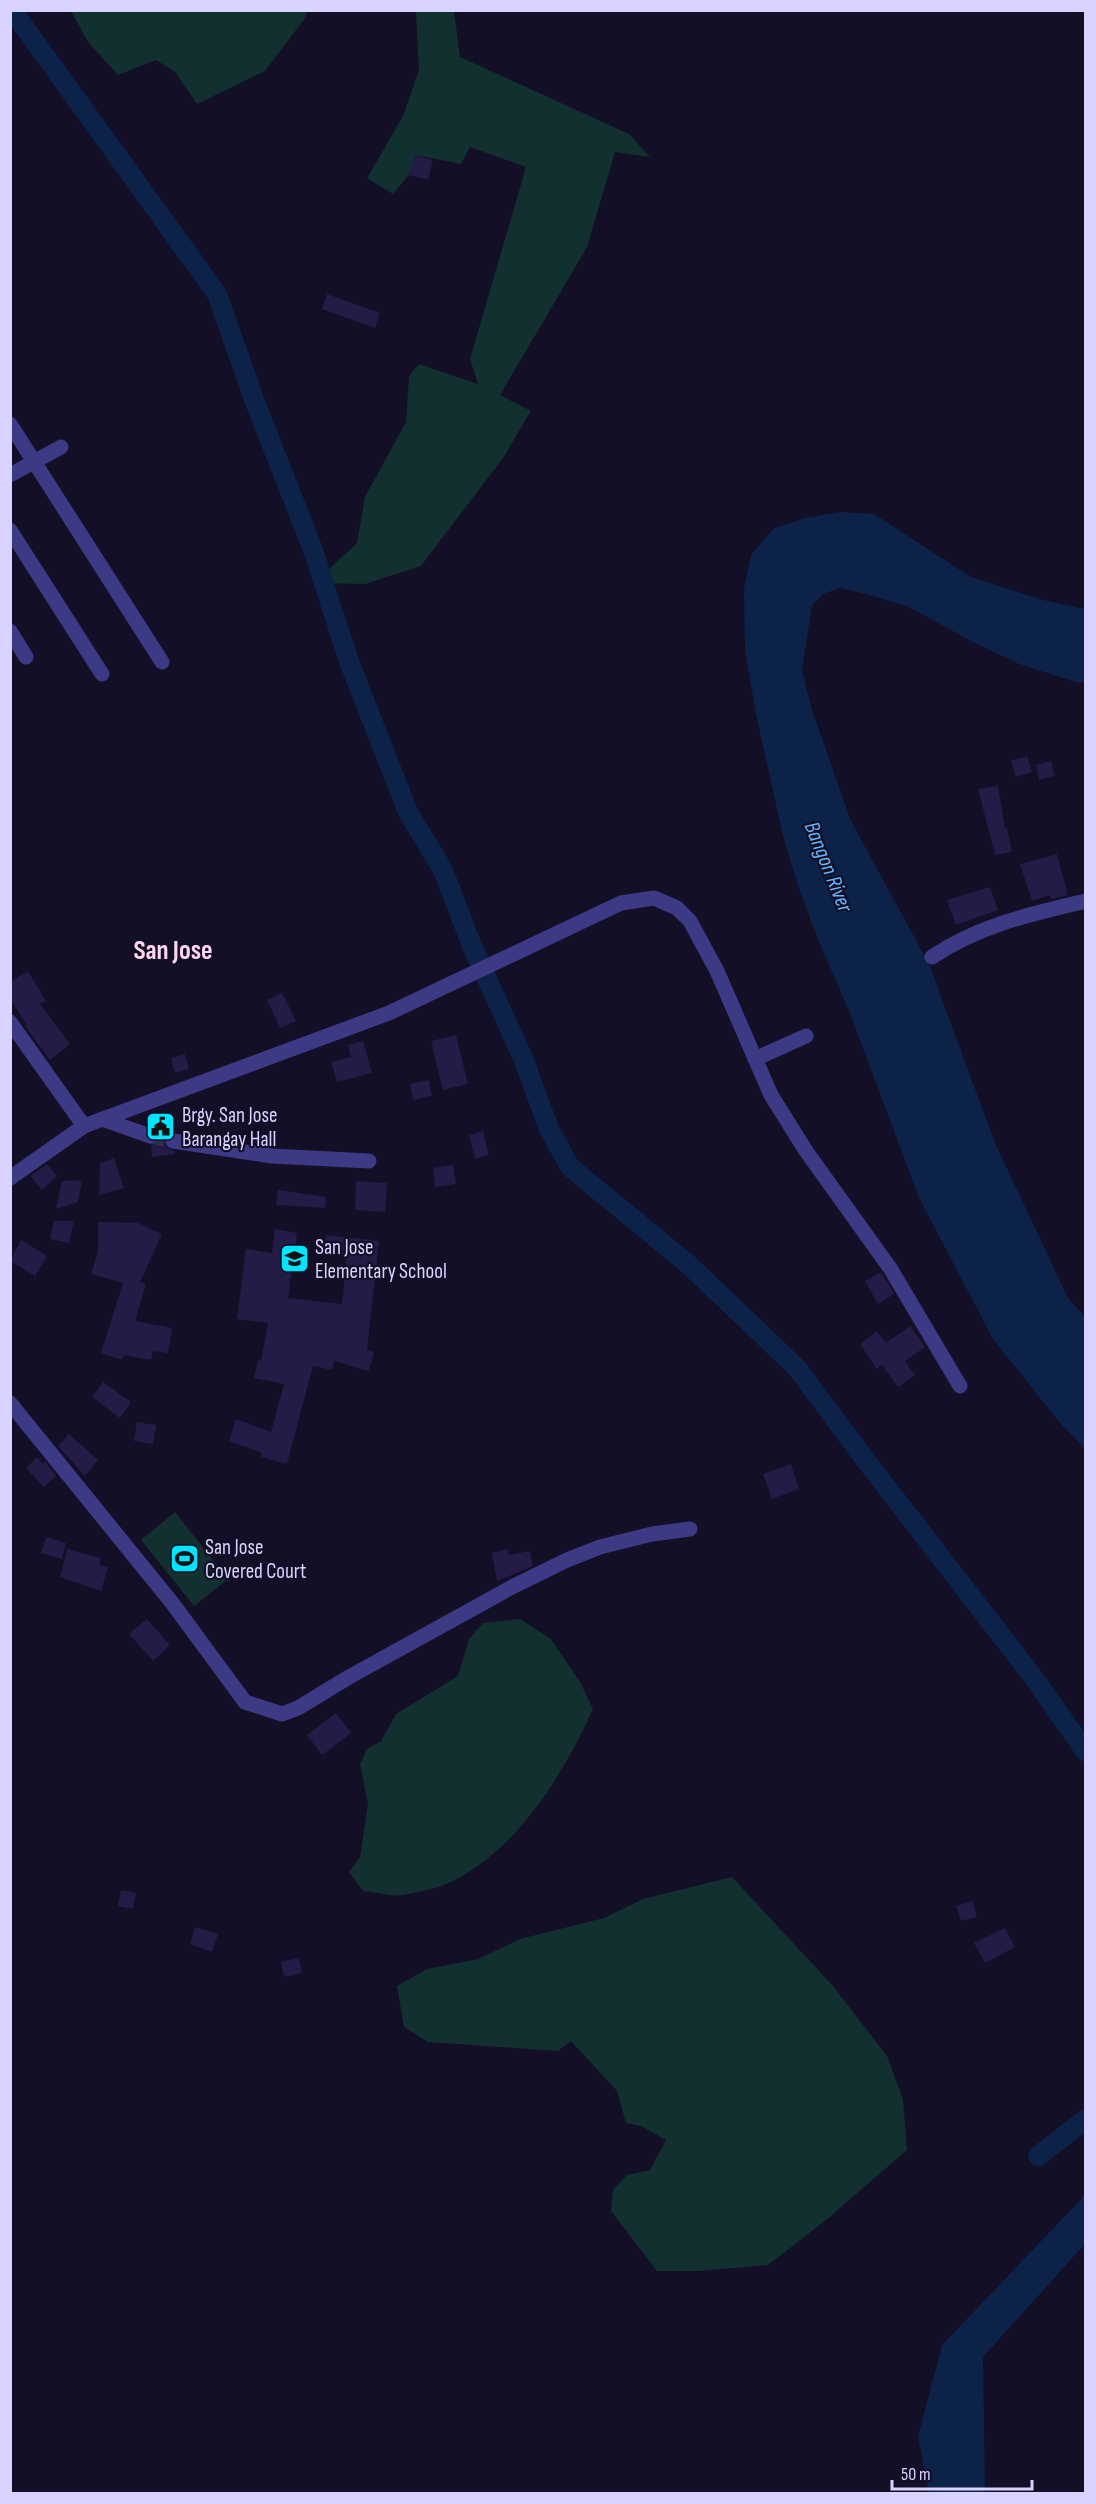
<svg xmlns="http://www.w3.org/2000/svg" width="1096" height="2504" font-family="'Sofia Sans Condensed',sans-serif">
<rect width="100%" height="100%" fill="#130f26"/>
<g fill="#12302f">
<path d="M71,11H307L305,18L265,71L197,104L175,72L156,60L118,75L88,42Z"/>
<path d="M416,11H454L460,57L629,134L650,157L615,152L587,247L500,395L531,411L503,458L421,566L365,584L314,583L357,543L365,497L406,422L409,376L419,364L478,384L470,359L526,167L470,147L461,164L415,155L409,175L393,194L367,178L403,116L419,70Z"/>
<path d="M175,1512L228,1579L194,1606L141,1540Z"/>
<path d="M520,1619L551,1639L580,1682L593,1709C563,1775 519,1847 453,1881C439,1888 419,1892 404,1895C391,1897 375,1892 363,1891L349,1872L360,1857L368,1804L360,1764L367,1749L381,1741L396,1714L458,1676L469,1639L483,1623Z"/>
<path d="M732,1877L833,1986L887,2056L903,2099L907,2150L826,2220L768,2265L700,2271H657L611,2211L613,2190L627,2175L650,2170L666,2140L641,2126L626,2123L617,2091L571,2041L558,2051L428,2042L404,2027L397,1986L427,1969L478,1959L520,1939L604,1918L643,1899Z"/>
</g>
<g fill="#0c2248">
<path d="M840,512L874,514L971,577L1043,600L1085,609V682L1079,683L1019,664L973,642L907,606L866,594L840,588L823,594L812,605L802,671L812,710L851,821L929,964L995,1143L1068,1298L1085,1317V1449L1060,1423L993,1339L919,1198L849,1011L817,937L798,886L783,836L756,714L745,650L744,589L751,555L773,529L805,518Z"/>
<path d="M1085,2195V2244L983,2357L985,2493H929L918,2437L942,2345Z"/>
</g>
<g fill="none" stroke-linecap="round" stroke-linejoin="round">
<g stroke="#0c2248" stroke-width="20">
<path d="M12,10L217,294L255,402L313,550L350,664L408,812L443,870L472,946L523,1058L549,1129L570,1167L689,1265L797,1368L867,1462L1034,1678L1086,1752"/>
<path d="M1038,2156L1086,2119"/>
</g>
</g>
<g fill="#241b47">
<path d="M415,155L433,160L428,180L409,175Z"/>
<path d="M327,294L380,313L375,328L322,309Z"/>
<path d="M1027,756L1032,772L1016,777L1011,761Z"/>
<path d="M1051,761L1055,776L1039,780L1036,765Z"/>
<path d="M998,786L1005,828H1007L1012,852L995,855L978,789Z"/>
<path d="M1057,854L1068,895L1051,899L1050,895L1032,901L1020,864Z"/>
<path d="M990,887L998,910L956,925L947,900Z"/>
<path d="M28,971L46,1001L40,1004L70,1044L50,1060L25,1026L27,1025L10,999V982Z"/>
<path d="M282,993L296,1021L280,1028L267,1000Z"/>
<path d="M456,1035L468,1084L443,1090L431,1041Z"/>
<path d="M363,1041L372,1073L337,1082L331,1062L351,1057L348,1045Z"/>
<path d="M185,1054L189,1069L175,1073L171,1058Z"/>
<path d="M429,1080L432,1096L413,1100L410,1084Z"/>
<path d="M171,1115L172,1132L166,1135L163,1140L167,1148L174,1151L175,1154L152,1157L151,1146L157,1143L160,1135L157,1129L149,1125V1117Z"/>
<path d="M483,1131L489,1155L475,1159L469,1135Z"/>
<path d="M114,1158L124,1188L99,1195L100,1163Z"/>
<path d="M47,1164L57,1176L42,1190L30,1176Z"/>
<path d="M453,1165L456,1184L435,1187L433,1168Z"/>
<path d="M82,1180L78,1202L56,1209L62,1181Z"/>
<path d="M356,1181L387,1183L385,1212L355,1210Z"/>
<path d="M278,1190L326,1197L325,1208L276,1205Z"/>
<path d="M54,1221H74L69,1243L50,1239Z"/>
<path d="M98,1222L138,1223L162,1234L140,1282L146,1284L135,1321L172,1328L168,1353L153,1351L151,1360L124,1355L122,1360L101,1353L123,1283L91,1274L98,1252Z"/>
<path d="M275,1229L297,1233L288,1298L342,1304L347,1256L324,1253L326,1235L379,1241L367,1350L374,1352L369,1371L334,1361L332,1370L313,1366L287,1464L261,1457L262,1453L229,1441L236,1419L271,1432L284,1384L254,1378L258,1360L261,1361L268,1323L237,1319L246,1249L272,1253Z"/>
<path d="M21,1240L47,1256L35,1276L10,1261Z"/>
<path d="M881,1272L894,1294L878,1304L865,1281Z"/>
<path d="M910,1326L925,1347L905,1361L915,1375L898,1387L882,1365L877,1369L860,1344L877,1331L886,1343Z"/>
<path d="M103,1382L131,1402L120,1418L92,1397Z"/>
<path d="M137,1422L156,1425L153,1444L134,1441Z"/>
<path d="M69,1434L98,1460L85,1476L58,1446Z"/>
<path d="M37,1457L43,1464L45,1461L56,1476L44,1487L26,1468Z"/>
<path d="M791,1464L799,1489L772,1499L763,1474Z"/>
<path d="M46,1537L66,1543L62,1559L41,1553Z"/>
<path d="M67,1549L101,1558L99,1565L108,1567L101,1591L60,1577Z"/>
<path d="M508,1549L509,1555L530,1551L533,1566L497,1581L492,1553Z"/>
<path d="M147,1619L170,1645L153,1661L129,1634Z"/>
<path d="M336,1713L351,1733L322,1755L307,1735Z"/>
<path d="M121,1890L136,1893L133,1909L118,1906Z"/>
<path d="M973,1901L977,1917L961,1921L956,1906Z"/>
<path d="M195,1927L218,1934L212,1952L190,1944Z"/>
<path d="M1005,1928L1015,1947L985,1963L974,1943Z"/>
<path d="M299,1958L302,1973L284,1977L281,1962Z"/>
</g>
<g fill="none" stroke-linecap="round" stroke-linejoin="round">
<path stroke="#312d47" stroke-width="15" stroke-dasharray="15 8" stroke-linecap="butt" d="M150,1136L173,1141"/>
<g stroke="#3d3a85" stroke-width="15">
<path d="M10,424L162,662"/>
<path d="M10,475L61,447"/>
<path d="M10,530L102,674"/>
<path d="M10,631L26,657"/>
<path d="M932,957C979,925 1031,914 1086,901"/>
<path d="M10,1022L84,1126L389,1013L621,903L654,898L677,908L690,921L717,971L771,1095L806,1151L890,1268L960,1386"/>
<path d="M755,1059L806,1036"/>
<path d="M102,1119L150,1136"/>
<path d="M173,1141L272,1156L369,1161"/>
<path d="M10,1178L84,1126"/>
<path d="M10,1403L173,1604L245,1702L282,1714L298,1708L349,1677L512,1587L567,1560L600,1547L652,1534L690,1529"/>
</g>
</g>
<defs>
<symbol id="civic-square" viewBox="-11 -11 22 22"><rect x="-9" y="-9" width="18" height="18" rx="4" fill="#00e5ff" stroke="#130f26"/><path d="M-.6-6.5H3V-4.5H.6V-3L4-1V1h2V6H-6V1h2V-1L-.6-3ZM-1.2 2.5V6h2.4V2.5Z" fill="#111"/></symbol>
<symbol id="school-square" viewBox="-11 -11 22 22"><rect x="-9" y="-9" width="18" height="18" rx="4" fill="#00e5ff" stroke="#130f26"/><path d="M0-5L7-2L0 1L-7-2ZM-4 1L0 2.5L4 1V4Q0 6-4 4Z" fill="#111"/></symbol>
<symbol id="stadium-square" viewBox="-11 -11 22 22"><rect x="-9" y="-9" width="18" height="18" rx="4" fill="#00e5ff" stroke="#130f26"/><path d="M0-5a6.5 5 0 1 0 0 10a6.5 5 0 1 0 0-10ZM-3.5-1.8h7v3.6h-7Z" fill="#111"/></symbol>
</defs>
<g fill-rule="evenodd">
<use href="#civic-square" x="144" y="1110" width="33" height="33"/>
<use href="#school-square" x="278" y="1242" width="33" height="33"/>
<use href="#stadium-square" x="168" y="1542" width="33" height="33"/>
</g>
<g text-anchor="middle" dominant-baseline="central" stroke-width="4.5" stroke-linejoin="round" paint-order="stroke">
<g font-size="21" fill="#d9d4ff" stroke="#130f26" text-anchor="start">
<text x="182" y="1115">Brgy. San Jose<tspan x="182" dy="24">Barangay Hall</tspan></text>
<text x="315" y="1247">San Jose<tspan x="315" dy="24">Elementary School</tspan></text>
<text x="205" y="1547">San Jose<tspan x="205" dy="24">Covered Court</tspan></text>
</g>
<g font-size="22" font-style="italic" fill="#62b6ff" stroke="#130f26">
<text transform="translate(828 867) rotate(68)">Bangon River</text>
</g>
<g font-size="27" font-weight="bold" fill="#ffd6f0" stroke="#130f26">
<text x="173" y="951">San Jose</text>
</g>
</g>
<rect width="1096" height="2504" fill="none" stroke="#d9d4ff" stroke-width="24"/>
<path d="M892 2480v9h140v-9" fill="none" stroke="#d9d4ff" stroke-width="3"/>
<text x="901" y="2480" font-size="18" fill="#d9d4ff" stroke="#130f26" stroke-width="4.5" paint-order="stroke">50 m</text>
</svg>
